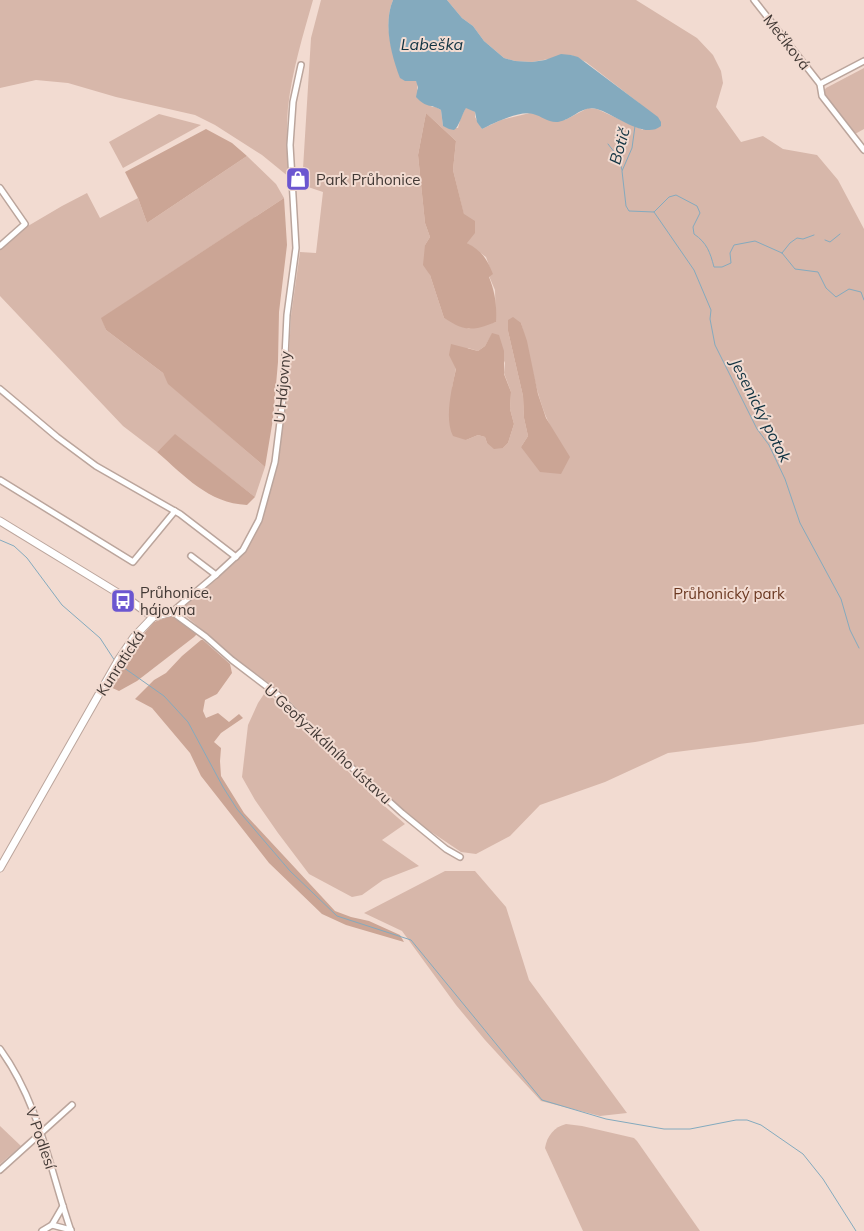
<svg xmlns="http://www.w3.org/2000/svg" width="864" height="1231" font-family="Mulish,sans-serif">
<rect width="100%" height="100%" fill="#f2dbd1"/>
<g fill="#d7b7aa" fill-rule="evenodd">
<path d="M0,0H313C303,35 292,71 288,107C286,130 287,154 289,177L262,155L215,125L195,115L116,97L68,83L36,80L0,88Z"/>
<path d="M321,0H393C384,22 390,45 397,67C398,70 399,75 401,78C405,82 411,81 416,81L418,84L417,89L432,107H436L441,110L443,126L458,128L461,117L466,107L475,112V117L482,129L501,120L530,113L565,120L588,108L597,109L643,130L639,103L586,62L571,55L532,62L515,61L504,58L484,41L473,26L462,18L447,0H636L697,38L713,55L721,71L723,83L716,107L741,142L763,136L783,149L817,155L838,180L864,229V724L755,742L668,753L605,782L540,805L510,836L476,854L461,852L418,823L329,742L280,691L233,657L179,610L217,579L245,553L262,522L278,463L287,395L291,316L300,252L316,253L323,192L302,185L311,38ZM426,113L456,141L453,170L464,215L467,243L486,257L492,274L489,276L495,290L496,322L469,329L444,318L430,275L425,245L430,237L425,223L418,155ZM521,323C532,360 535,399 554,433L521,447L528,436L524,418L523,396L508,331ZM492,334L505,363L504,373L511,392L510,409L514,424L508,443L503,448L487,443L485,437L478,435L466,440L452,388L456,368L468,348L478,351L485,346Z"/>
<path d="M864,68V129L855,134L823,92L826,88Z"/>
<path d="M159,114L201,125L123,168L109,142Z"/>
<path d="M247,156L276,184L284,198L102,318L106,330L163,373L169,384L265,467L255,497L175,435L157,452L123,426L0,296V249L28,226L62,206L87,193L100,218L138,198L147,223Z"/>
<path d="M266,691L373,796L405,824L382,840L419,866L383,880L362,895L352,897L309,874L278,833L255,800L242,777L248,725L258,703Z"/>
<path d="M445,871H475L506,907L529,980L627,1113L600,1116L541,1101L485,1040L456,1005L402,931L364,913Z"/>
<path d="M566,1124L582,1126L634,1138L637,1141L700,1231H583L545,1148C547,1136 554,1127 566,1124Z"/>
<path d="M0,1126L21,1146L0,1164Z"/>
</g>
<g fill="#cba595">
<path d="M426,113L456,141L453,170L464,214L475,221V233L467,243C482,251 487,259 493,274L489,277C495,292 497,305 496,322C472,331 466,332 444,318L430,275L423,265L425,245L430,237L425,223L418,155Z"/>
<path d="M206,129L232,143L247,156L147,223L138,198L125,172Z"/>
<path d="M284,198L287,245L279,312L278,362L273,419L265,467L168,384L163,373L106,330L101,318Z"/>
<path d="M513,317L521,323L527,341L538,394L546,418L570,457L561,474L540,472L521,447L528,436L524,418L523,396L508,331V320Z"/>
<path d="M492,333L499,335L504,351V374L511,392L510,409L514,424L508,443L503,448L494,449L487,443L485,437L478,435L466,440L453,436C444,419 452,387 456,369L449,355L451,344L478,351L485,346Z"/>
<path d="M175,434L255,497L247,505C208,503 185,476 157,452Z"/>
<path d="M174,615L197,634L194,637L137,681L119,691L108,686L126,654L154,622Z"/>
<path d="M201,640H203L230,664L232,673L217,694L205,700L203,711L206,718L218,713L229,722L239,714L243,718L221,733L214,742L221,748L220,761L221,776L244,813L335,911L351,917L369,921L400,935L404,942L346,925L322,914L269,863L201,776L190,753L152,708L135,699L154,680L166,673L182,656Z"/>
</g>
<path fill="#84aabe" d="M393,0H447L462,18L473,26L484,41L504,58L515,61L532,62L545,60L561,54L571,55L578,57L658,117L661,122V126C644,140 615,114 597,109C581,105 573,120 558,122C548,123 542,116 533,114C520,110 494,123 482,129L477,122L475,112L466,108C462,114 459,127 454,130L449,129L443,126L441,110C430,103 427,109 416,97L418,87L416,81H405L400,78C391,54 383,24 393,0Z"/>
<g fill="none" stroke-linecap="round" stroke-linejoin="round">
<g stroke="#84aabe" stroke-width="1">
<path d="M635,126L632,148L622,171L626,206L629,211L654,212L669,197L676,195L697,206L700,213L693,227L694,234C707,243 710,252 714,267H722L731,263L730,253L734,245L755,241L782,253L795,269L818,272L826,288L836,297L849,289L861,292L864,300"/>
<path d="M608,144L619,158L622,170"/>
<path d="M654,212L694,270L711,310L710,319L715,345L757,429L769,445L785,479L800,523L841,599L850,630L859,648"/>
<path d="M825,240L830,242L840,234"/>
<path d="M782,253L790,243L797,238L803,239L814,235"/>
<path d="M0,540L14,546L27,558L62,605L100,638L115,661"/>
<path d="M120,665L164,696L188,722L223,787L237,809L290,871L337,916L411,940L542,1100L606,1119L664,1129H690L736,1120H747L761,1125L803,1154L823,1179L856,1231"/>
</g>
<defs>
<g id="street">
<path d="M754,0L820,84L822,96L864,150"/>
<path d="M301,65L293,102L290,145L296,248L287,315L283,398L275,462L259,520L243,550L217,574L172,612L206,637L232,660L278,695L329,747L402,813L446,849L460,857"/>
<path d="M820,84L864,61"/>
<path d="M0,188L25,224L0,246"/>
<path d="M0,389L57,437L96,466L180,514L236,557"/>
<path d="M0,480L133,562L175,511"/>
<path d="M191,556L216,575"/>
<path d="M0,1049C39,1102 50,1170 71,1231"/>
<path d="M0,1170L72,1105"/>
<path d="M52,1225L71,1230"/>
<path d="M42,1231L52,1225L63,1206"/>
</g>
<g id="secondary">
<path d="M0,521L131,601L153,617"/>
<path d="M153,617L172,612"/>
<path d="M0,868L119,659L134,637L153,617"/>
</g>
</defs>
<use href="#street" stroke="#bba59c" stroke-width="8"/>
<use href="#secondary" stroke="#bba59c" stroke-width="9"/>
<use href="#street" stroke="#fff" stroke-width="5"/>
<use href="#secondary" stroke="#fff" stroke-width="7"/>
</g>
<defs>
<symbol id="shop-square" viewBox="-11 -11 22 22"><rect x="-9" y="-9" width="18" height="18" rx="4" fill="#6b56d0" stroke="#f2dbd1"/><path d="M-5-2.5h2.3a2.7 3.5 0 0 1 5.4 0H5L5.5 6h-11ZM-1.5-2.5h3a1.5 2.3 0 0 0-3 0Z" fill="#fff"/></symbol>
<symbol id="bus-square" viewBox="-11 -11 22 22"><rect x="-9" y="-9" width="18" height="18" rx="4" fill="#6b56d0" stroke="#f2dbd1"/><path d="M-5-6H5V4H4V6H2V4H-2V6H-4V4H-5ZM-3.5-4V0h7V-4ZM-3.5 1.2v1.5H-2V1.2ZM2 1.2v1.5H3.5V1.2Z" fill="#fff"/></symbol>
</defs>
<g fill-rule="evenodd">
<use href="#shop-square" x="284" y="165" width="28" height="28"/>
<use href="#bus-square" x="109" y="587" width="28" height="28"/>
</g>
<g text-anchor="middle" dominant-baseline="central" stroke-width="4" stroke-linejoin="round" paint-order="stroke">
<g font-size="15" fill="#423935" stroke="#f2dbd1">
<text transform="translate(787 42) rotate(52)">Mečíková</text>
<text transform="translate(282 387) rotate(-85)">U Hájovny</text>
<text transform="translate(120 663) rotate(-57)">Kunratická</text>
<text transform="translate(328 744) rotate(43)">U Geofyzikálního ústavu</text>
<text transform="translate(41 1138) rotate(71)">V Podlesí</text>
</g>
<g font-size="15" fill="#423935" stroke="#f2dbd1" text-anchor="start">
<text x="316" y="179">Park Průhonice</text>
<text x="140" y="592">Průhonice,<tspan x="140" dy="17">hájovna</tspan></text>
</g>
<g font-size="15" fill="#6b3821" stroke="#f2dbd1">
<text x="729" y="593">Průhonický park</text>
</g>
<g font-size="16" font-style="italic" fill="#0f3241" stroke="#f2dbd1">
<text x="432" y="44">Labeška</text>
<text transform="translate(619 146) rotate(-74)">Botič</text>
<text transform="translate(761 410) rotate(63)">Jesenický potok</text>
</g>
</g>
</svg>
